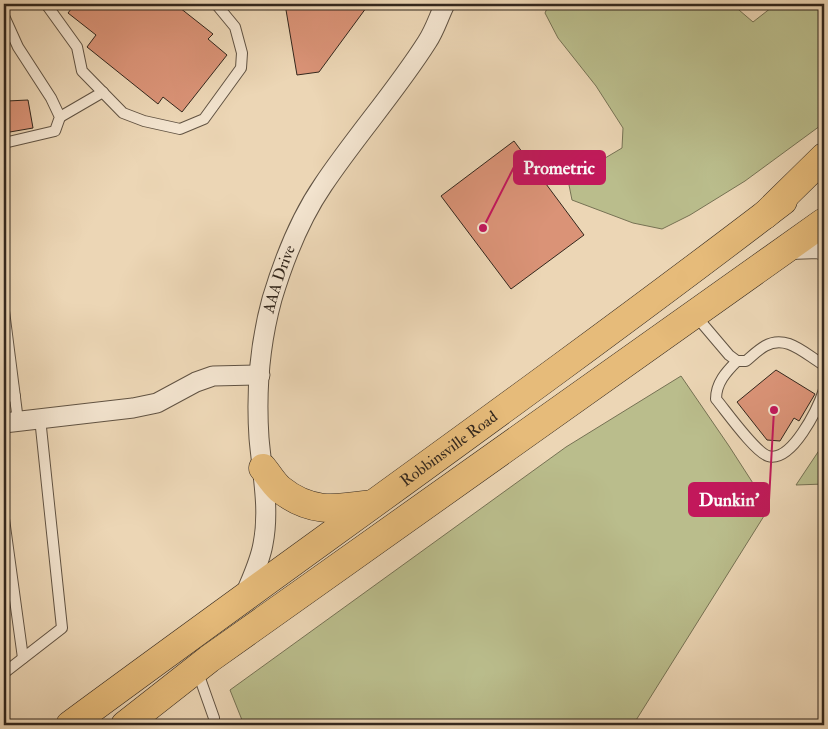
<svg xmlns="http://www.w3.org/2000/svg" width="828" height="729" font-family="'IM FELL Double Pica',serif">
<rect width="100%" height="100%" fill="#ecd6b5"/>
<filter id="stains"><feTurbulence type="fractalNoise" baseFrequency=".004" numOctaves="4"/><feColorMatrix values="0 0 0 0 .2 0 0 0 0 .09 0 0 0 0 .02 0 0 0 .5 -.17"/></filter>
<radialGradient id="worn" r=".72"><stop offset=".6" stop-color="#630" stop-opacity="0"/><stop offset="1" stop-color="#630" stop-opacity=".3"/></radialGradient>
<g fill="#babd8c" stroke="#767254">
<path d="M549,4H732L753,22L776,4H824V123L745,181L690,215L662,229L633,223L572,200L568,180L622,148L623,128L596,86L558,38L545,13Z"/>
<path d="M681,376L729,446L769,508L633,725H244L230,690L566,447Z"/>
<path d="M824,443V484L796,485Z"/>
</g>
<g fill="#da9377" stroke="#33271d">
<path d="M75,4H175L213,34L208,39L227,55L182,112L163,97L158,104L87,47L96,35L68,13Z"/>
<path d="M285,4H369L319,72L297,75Z"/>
<path d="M4,83L7,101L28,100L33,128L4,133Z"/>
<path d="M514,141L584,235L511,289L441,196Z"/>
<path d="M776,370L815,394L799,421L794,418L780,441L767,440L737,402Z"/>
</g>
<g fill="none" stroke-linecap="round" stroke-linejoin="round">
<defs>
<g id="service">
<path d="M46,4L77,47L82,71L123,113L144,121L180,129L204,119L241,68L242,53L235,27L216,4"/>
<path d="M4,16L18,47L51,98L60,117L55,131L4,143"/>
<path d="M60,117L103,92"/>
<path d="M4,311L18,421"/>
<path d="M695,315L729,355L737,361H746C752,356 758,350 765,346C786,334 804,353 822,364L824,360"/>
<path d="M737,361C726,372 716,383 716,399C726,411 755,452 768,456C792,463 818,408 824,390"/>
<path d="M4,397L15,396"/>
<path d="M4,519L23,658"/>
<path d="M197,670L214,718V725"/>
<path d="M4,673L62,628L40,418"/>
</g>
<g id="minor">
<path d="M4,423L133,408L157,403L196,382L213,376L260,375"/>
<path id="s1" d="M244,597C251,580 260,562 263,544C270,509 262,473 259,438C256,393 260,343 272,299C284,259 299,220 323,185C355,137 396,91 427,42C435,30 439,16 445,4"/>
</g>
<path id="tertiary" d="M790,247L818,246L824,248"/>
<g id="trunk">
<path d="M263,468C268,474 273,483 280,489C311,514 336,509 372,504"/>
<path id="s2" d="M70,725C307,550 549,380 783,201"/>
<path d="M125,725L209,659L824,222"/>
</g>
<path id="motorway" d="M765,215L824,157"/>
</defs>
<use href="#service" stroke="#615343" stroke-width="12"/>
<use href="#minor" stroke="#615343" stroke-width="21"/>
<use href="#tertiary" stroke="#615343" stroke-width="26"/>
<use href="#trunk" stroke="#33271d" stroke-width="29"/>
<use href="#motorway" stroke="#33271d" stroke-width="29"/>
<use href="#service" stroke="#f3e4cf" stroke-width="10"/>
<use href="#minor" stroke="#f3e4cf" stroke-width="19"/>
<use href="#tertiary" stroke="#f3e4cf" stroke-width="24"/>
<use href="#trunk" stroke="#e6bb7a" stroke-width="28"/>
<use href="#motorway" stroke="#e6bb7a" stroke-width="28"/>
</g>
<g text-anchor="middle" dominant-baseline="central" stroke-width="4.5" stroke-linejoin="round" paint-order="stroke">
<g font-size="16" fill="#33271d" stroke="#f3e4cf">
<text stroke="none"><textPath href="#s1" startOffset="324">AAA Drive</textPath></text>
<text stroke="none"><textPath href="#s2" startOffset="469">Robbinsville Road</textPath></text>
</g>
</g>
<path fill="none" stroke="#c2185b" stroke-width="2" d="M483 228L514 167M774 410L769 500"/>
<g fill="#c2185b" stroke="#f3e4cf" stroke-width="2">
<circle cx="483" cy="228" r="5"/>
<circle cx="774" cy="410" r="5"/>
</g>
<g fill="#c2185b" stroke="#c2185b" stroke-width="2">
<rect x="514" y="151" width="91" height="33" rx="5"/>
<rect x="689" y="483" width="80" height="33" rx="5"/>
</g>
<g font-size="18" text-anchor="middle" font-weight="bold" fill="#fff">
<text x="559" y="174">Prometric</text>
<text x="729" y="506">Dunkin'</text>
</g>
<rect width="828" height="729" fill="none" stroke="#ecd6b5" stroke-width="20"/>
<rect x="5" y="5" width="818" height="719" fill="none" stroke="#33271d" stroke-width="2.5"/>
<rect x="10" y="10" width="808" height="709" fill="none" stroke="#33271d"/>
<rect width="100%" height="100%" filter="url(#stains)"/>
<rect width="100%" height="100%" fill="url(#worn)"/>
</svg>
